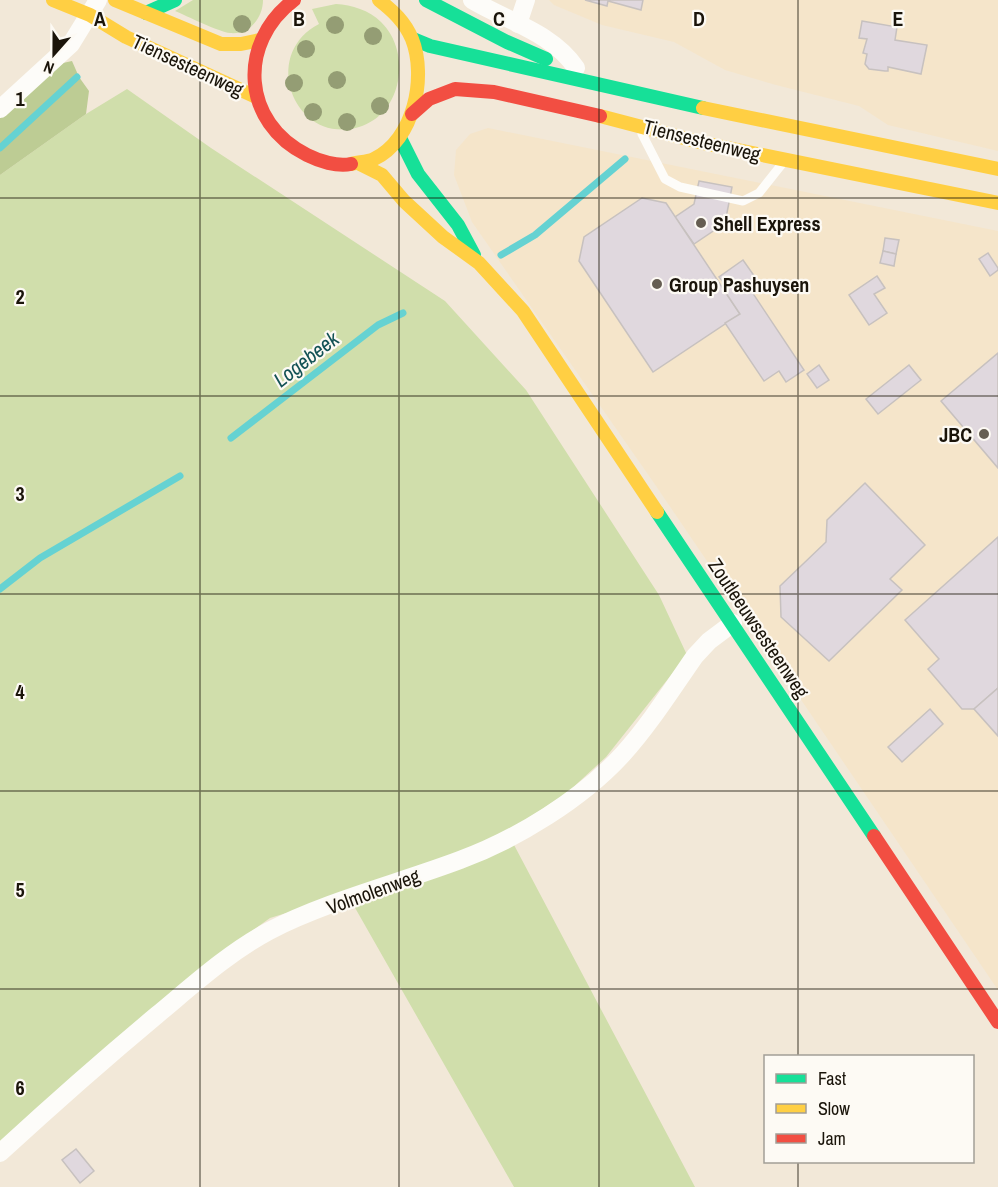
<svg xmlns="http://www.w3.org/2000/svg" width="998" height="1187" font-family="'Archivo Narrow',sans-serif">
<rect width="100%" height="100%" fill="#f2e8d8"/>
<g fill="#f5e5ca">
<path d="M549,0H998V151L888,125L859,106L776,85L725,70L674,42L602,25L554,5Z"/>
<path d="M488,128L998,231V990L654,483L472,222L454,175L456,150L470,134Z"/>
</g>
<g fill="#d0deab">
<path d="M193,0H263C263,18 249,35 230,33C219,32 187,16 175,11Z"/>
<path d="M336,4C352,5 369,10 381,22C412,52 403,114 359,127C295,146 259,55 319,24L312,9Z"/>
<path d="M127,89L211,148L445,301L526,390L659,595L687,655L606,757L567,793L493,841L348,894L270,918L220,954L0,1148V175L86,114Z"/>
<path d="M513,843L695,1187H514L354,906L458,869Z"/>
</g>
<path fill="#bdcc94" d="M72,61L79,77L89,91L86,114L0,175V118L63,63Z"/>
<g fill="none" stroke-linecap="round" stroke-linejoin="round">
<g stroke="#65d2d2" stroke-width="7">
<path d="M0,148L77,77"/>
<path d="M501,255L535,235L625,159"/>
<path d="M231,438L378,325L403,313"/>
<path d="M0,589L40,558L180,476"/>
</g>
</g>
<g fill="#e0d8de" stroke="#c7c1bf" stroke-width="1.5">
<path d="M585,0H643L641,10L608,1L607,6Z"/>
<path d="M862,21L897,27L895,40L927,45L921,74L888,67V71H885L869,69L865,64L867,54L863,53L867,39L859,38Z"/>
<path d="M699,181L732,187L725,223L694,244L675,217L694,204Z"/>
<path d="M642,198L666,203L740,314L653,372L579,261L584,237Z"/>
<path d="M885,238L899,240L896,254L883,251Z"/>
<path d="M883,251L896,254L894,266L880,263Z"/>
<path d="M988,253L998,268V270L990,276L979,259Z"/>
<path d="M743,260L755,277L746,283L804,370L786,382L779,371L764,381L725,323L740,314L724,290L728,288L719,277Z"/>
<path d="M877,276L885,288L874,294L887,313L869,325L849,295Z"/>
<path d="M998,353V468L941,401Z"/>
<path d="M819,365L829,380L817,388L807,374Z"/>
<path d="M909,365L921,380L878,414L866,399Z"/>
<path d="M865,483L925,545L890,579L902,590L829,661L781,617L780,586L826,542L827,520Z"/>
<path d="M998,537V688L974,709H962L928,669L939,659L905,620Z"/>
<path d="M998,688V736L974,709Z"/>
<path d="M930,709L943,724L902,762L888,747Z"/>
<path d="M76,1149L94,1171L80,1183L62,1160Z"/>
</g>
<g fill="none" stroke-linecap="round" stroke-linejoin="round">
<path stroke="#fdfcf9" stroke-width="9" d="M642,134L665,179L680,187L743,201L759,193L782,164"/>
<g stroke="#fdfcf9" stroke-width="18">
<path d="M472,0C507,21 553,33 576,68"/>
<path d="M518,24L526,0"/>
<path d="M0,109L71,44L98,0"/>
<path d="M0,1153C51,1106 103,1060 157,1015C192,986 228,953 269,931C327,901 399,883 460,860C517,839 582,799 623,754C650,724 672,689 695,656L709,641L733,623"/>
</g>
<g stroke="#16e098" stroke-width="14">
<path d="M426,0L507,42L546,59"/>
<path d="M146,13L175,0"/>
<path d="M413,39L430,46L703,108"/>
<path d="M400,138L418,174L458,225L474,255"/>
<path d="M657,512L874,836"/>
</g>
<g stroke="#ffcf43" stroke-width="14">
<path d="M53,0L90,15L126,37L256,97"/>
<path d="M115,0L221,44H241L260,40"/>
<path d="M703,108L998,169"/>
<path d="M600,116L703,143L998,203"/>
<path d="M351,164C358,162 368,162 374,159C414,140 427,77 412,39C405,22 393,11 379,0"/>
<path d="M360,164L382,175L404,201L443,237L479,263L523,311L657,512"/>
</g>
<g stroke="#f24e42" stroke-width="14">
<path d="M294,0C237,43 242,123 307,155C319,161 337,167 351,164"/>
<path d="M412,114L429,99L455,89L494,92L600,116"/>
<path d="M874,836L998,1022"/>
</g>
</g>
<g fill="#949d74">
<circle cx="242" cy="24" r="9"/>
<circle cx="335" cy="25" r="9"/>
<circle cx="373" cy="36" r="9"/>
<circle cx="306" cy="49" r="9"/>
<circle cx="337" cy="80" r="9"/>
<circle cx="294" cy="83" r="9"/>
<circle cx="380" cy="106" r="9"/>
<circle cx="313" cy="112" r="9"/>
<circle cx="347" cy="122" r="9"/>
</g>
<path fill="none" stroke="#1a140a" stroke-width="1.5" stroke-opacity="0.55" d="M200,0V1187M399,0V1187M599,0V1187M798,0V1056M0,198H998M0,396H998M0,594H998M0,791H998M0,989H998M798,1162V1187"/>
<g fill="#665e52" stroke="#fdfaf4" stroke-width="2">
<circle cx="701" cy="223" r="6"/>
<circle cx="657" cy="284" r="6"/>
<circle cx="984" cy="434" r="6"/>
</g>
<g text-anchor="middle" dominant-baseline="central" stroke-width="4.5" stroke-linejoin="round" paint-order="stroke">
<g font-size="20" fill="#1a140a" stroke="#fdfaf4">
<text transform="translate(188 65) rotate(25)">Tiensesteenweg</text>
<text transform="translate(702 140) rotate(14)">Tiensesteenweg</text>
<text transform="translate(759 628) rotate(56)">Zoutleeuwsesteenweg</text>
<text transform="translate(373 891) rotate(-20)">Volmolenweg</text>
</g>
<g font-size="20" font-weight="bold" fill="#1a140a" stroke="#fdfaf4" text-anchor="start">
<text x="713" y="223">Shell Express</text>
<text x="669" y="284">Group Pashuysen</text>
<text x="972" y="434" text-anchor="end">JBC</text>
</g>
<g font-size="21" font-style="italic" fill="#135255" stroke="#fdfaf4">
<text transform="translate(306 359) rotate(-38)">Logebeek</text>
</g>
</g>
<g font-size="20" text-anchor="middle" font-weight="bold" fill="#1a140a" stroke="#fdfaf4" stroke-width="4.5" stroke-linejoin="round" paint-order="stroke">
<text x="100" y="26">A</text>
<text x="299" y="26">B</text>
<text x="499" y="26">C</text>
<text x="699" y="26">D</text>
<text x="898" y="26">E</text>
<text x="20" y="106">1</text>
<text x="20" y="304">2</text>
<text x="20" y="501">3</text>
<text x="20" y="699">4</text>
<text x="20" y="897">5</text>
<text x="20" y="1095">6</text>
</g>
<rect x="764" y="1055" width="210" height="108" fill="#fdfaf4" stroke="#a29e96" stroke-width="1.5"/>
<rect x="776" y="1074" width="30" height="9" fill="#16e098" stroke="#a29e96" stroke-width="1.5"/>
<text x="818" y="1085" font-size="18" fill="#1a140a">Fast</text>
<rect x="776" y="1104" width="30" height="9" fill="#ffcf43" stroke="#a29e96" stroke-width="1.5"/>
<text x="818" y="1115" font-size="18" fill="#1a140a">Slow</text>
<rect x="776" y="1134" width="30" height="9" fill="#f24e42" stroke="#a29e96" stroke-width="1.5"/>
<text x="818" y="1145" font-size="18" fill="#1a140a">Jam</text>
<g transform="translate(54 54) rotate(201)" stroke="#fdfaf4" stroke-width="4.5" paint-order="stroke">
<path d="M0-4.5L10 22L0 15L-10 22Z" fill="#1a140a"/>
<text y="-9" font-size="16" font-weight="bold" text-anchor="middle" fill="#1a140a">N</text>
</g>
</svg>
